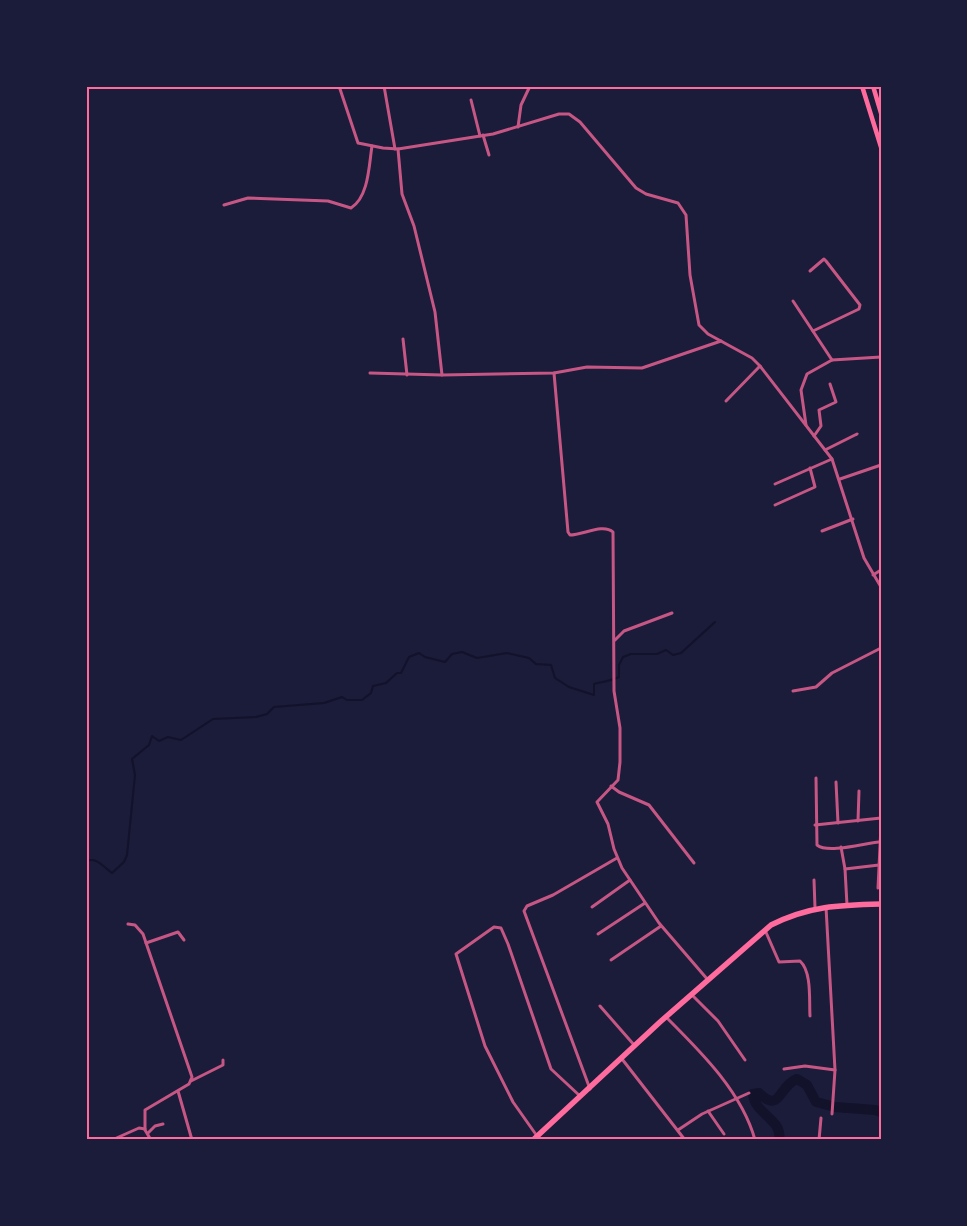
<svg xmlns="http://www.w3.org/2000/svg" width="967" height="1226" font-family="'Fira Sans',sans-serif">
<rect width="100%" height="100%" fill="#1b1b3a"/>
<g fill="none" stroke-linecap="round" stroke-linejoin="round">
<g stroke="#12122b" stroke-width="2">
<path d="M86,861C98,857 103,867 112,873L124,862L127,855L135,775L132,759L149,745L152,736L159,741L168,737L181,740L213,719L256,717L267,714L274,707L324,703L342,697L347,700H362L371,693L373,686L386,683L397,673H401L409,657L419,653L425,657L445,662L452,654L462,652L477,658L507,653L529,658L536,664L551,665L555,678L569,687L594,695V684C602,682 610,681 619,677V665L623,657L631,654H657L666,650L673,655L681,653L715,622"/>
<path d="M86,874L88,879L86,892"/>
</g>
<path stroke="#12122b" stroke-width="10" d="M779,1140C783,1119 755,1115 753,1094L759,1093C781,1114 778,1086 797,1079L807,1085L816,1102L835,1107L875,1110L881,1112"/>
<g stroke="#c65784" stroke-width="3">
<path d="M339,86L358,143L383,148L398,149L493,134L559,114H569L580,122L636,188L646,194L678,203L686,215L690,275L699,325L708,334L752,358L760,366L832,459L864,558L881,587"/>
<path d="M384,86L395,149"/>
<path d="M471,100L480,136"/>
<path d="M518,127L521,105L530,86"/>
<path d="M483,135L489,155"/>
<path d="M398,149L402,194L414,226L435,312L442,375L554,373L587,367L642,368L721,341"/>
<path d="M224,205L248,198L328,201L351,208C369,197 369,164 372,146"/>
<path d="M810,271L824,259L826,261L860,305L859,309L813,331"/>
<path d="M793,301L832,360"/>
<path d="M403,339L407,375"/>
<path d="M370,373L442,375"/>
<path d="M554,373L568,532L570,535C583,535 603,523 613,532L614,691L620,728V762L618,780L597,802L608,824L614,849L622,868L659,923L708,980"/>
<path d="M726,401L760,366"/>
<path d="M806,425L801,390L807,374L832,360L881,357"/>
<path d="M814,436L821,426L819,410L836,402L830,384"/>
<path d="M825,450L857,434"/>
<path d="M840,479L881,465"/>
<path d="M775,484L832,459"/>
<path d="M775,505L815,487L810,468"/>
<path d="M822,531L853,519"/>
<path d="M873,575L881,570"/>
<path d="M615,640L624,631L672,613"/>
<path d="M793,691L816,687L832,673L881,648"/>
<path d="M816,778L817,845C828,854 865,843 879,842"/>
<path d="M836,782L838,823"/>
<path d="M611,786L619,792L649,805L694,863"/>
<path d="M858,821L859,791"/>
<path d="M815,825L881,818"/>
<path d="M841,847L845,869L847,905"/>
<path d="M845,869L879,865"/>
<path d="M814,880L815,908"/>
<path d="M878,888L881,826"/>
<path d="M592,907L630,880"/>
<path d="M826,907L835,1070L832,1114"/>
<path d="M128,924L135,925L143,934L192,1077L189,1084L145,1110V1130L151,1140"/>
<path d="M765,930L779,962L800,961C812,972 809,1000 810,1016"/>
<path d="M598,934L645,903"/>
<path d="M146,943L178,932L184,940"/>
<path d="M611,960L661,926"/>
<path d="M692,995L718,1021L745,1060"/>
<path d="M600,1006L635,1046"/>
<path d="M666,1017C700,1051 742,1092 755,1140"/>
<path d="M622,1059L685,1140"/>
<path d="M784,1069L805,1066L835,1070"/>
<path d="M191,1081L223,1065V1060"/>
<path d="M590,1089L524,911L527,906L553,895L617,858"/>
<path d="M178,1091L192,1140"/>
<path d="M708,1111L724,1134"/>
<path d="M678,1130L702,1114L749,1093"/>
<path d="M148,1133L155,1126L163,1124"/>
<path d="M537,1136L513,1102L485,1046L456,954L494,927L501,928L508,944L551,1069L580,1096"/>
<path d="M112,1140L139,1128L145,1129"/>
<path d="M819,1140L821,1118"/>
</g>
<g stroke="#ff6b9d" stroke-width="4.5">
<path d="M862,86L881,147"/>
<path d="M873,86L881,113"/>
</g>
<path stroke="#ff6b9d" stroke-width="5.5" d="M533,1140L660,1022L771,925C809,906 839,905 881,904"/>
</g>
<rect width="967" height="1226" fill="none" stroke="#1b1b3a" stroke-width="175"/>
<rect x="88" y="88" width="792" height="1050" fill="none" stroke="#ff6b9d" stroke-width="2"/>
</svg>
